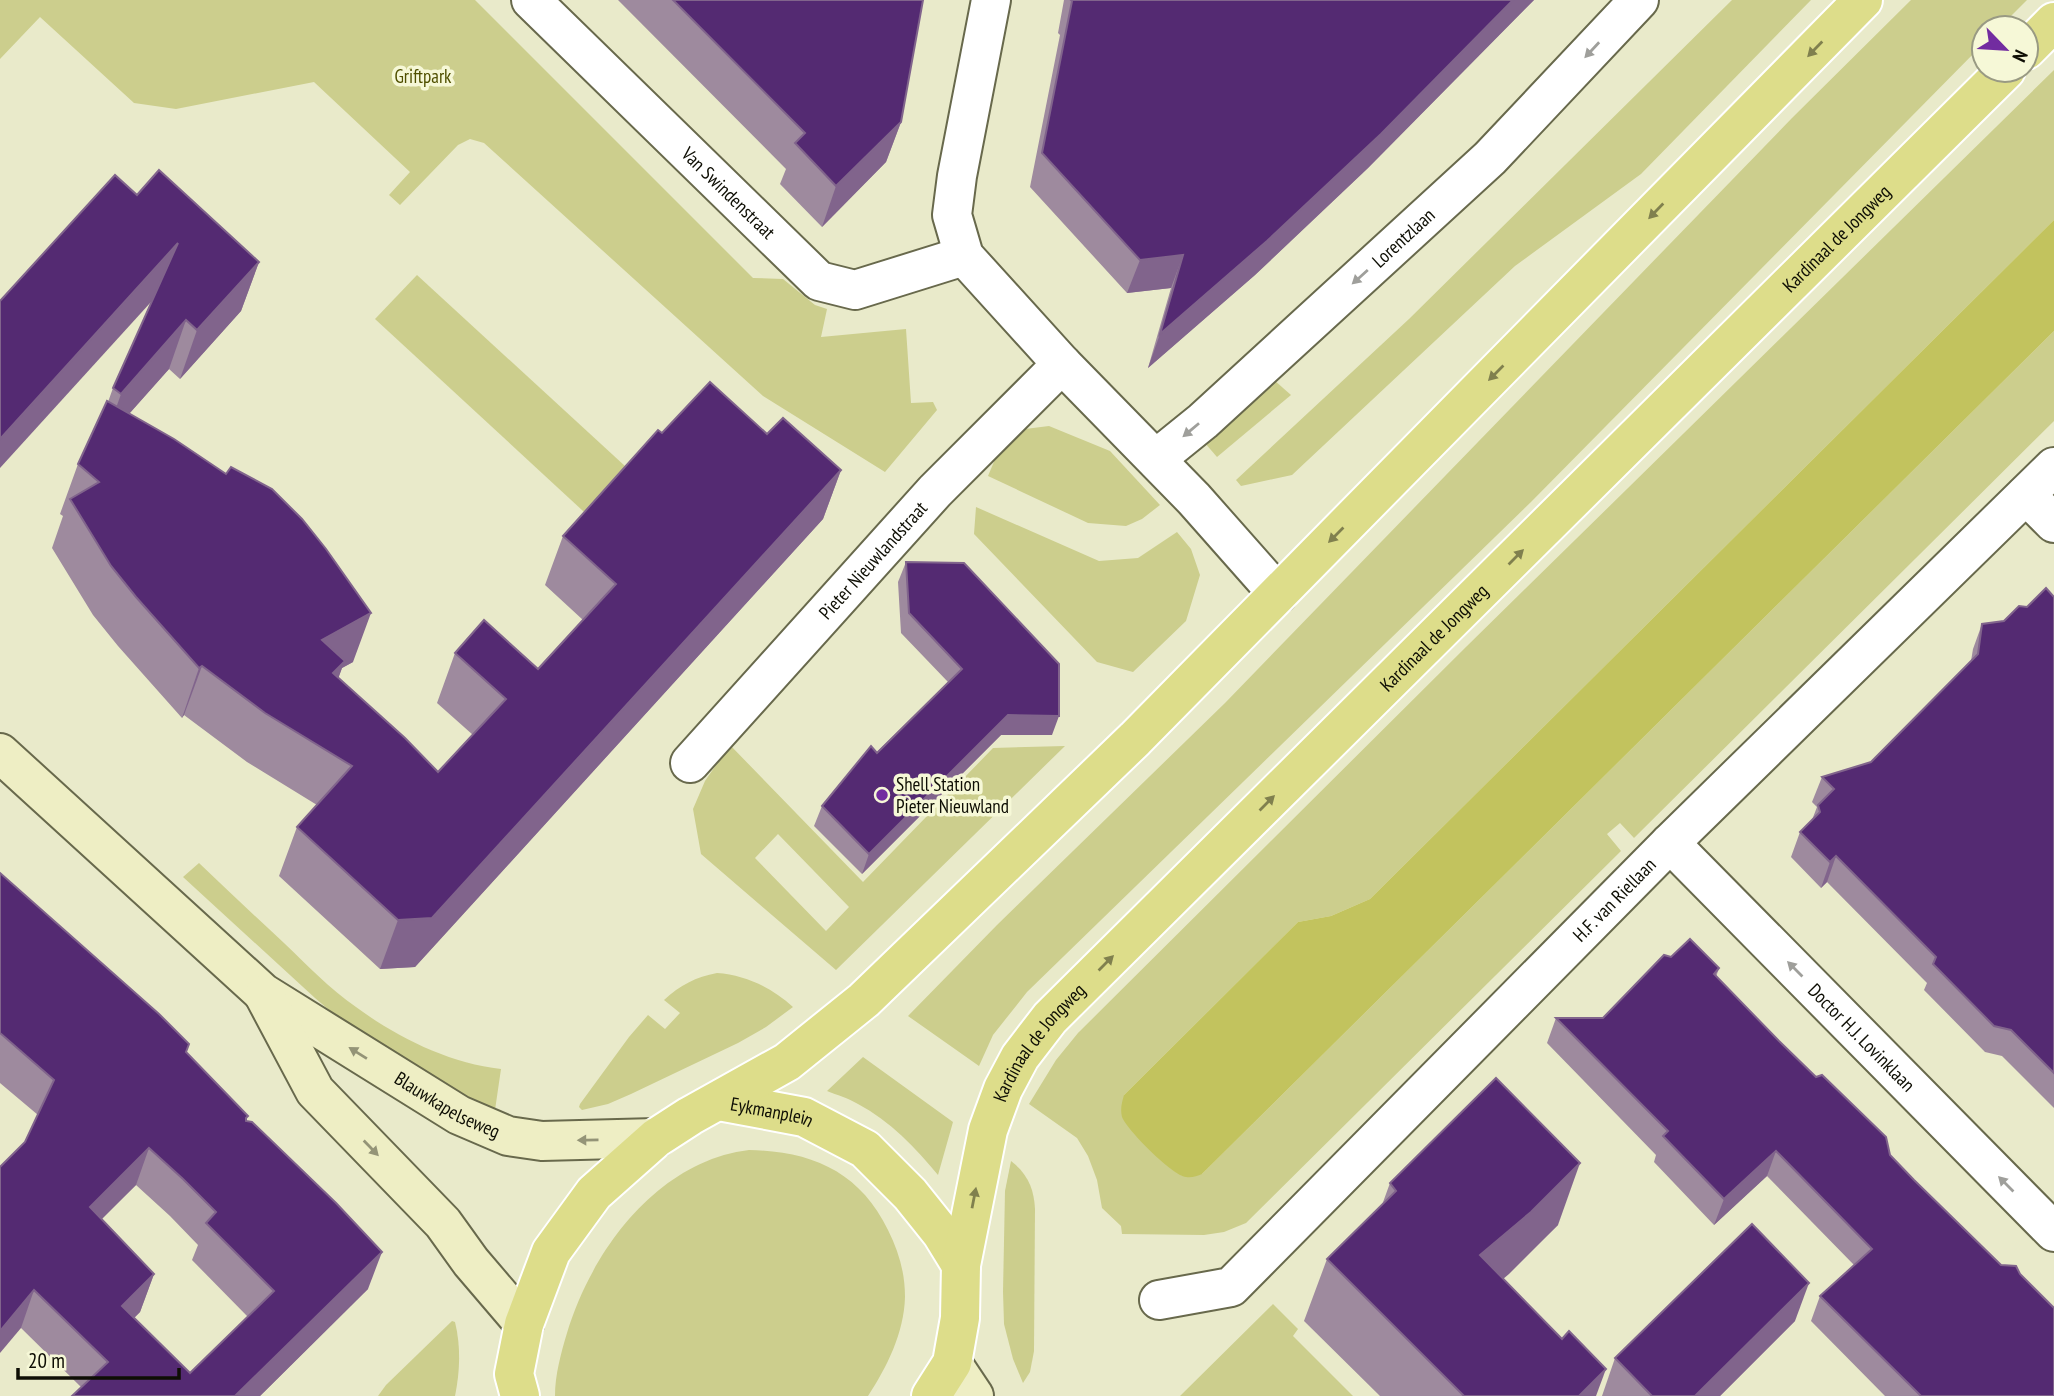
<svg xmlns="http://www.w3.org/2000/svg" width="2054" height="1396" font-family="'PT Sans Narrow',sans-serif">
<rect width="100%" height="100%" fill="#e9eaca"/>
<g fill="#ccce8d" fill-rule="evenodd">
<path d="M0,0H475L753,278L783,279L815,305L827,309L821,337L906,329L911,403L933,402L937,410L885,472L763,396L484,143L470,139L458,145L400,205L389,195L410,172L314,82L176,109L134,103L40,17L0,59Z"/>
<path d="M1732,0H1811L1641,174L1515,266L1292,475L1241,486L1236,480L1409,319Z"/>
<path d="M1911,0H2027L1999,28H1984V43L1531,502L1027,992L993,1035L979,1066L908,1016L997,925L1225,703L1792,118Z"/>
<path d="M2054,70V220L1370,899L1331,916L1298,922L1124,1095L1202,1174L2054,331V421L1634,838L1620,823L1607,834L1621,851L1246,1223L1224,1232L1204,1235L1122,1234L1121,1226L1102,1208L1097,1180L1088,1156L1077,1138L1029,1104L1056,1060L1078,1033L1467,646Z"/>
<path d="M417,275L638,478L596,523L375,319Z"/>
<path d="M1274,380L1291,395L1217,457L1204,442Z"/>
<path d="M1049,426L1110,451L1160,505L1142,519L1126,526L1088,523L988,476L1001,445L1025,429Z"/>
<path d="M976,507L1099,561L1138,558L1177,532L1191,549L1200,575L1186,621L1133,672L1097,662L974,534Z"/>
<path d="M730,745L863,882L993,748L1065,746L836,970L701,854L693,809L705,781ZM778,834L849,907L826,931L755,858Z"/>
<path d="M199,863C227,890 256,917 284,943C307,965 330,989 356,1007C398,1038 449,1063 501,1069L495,1110L470,1104L375,1049L315,998L183,877Z"/>
<path d="M717,973C746,975 772,988 793,1007L766,1027L738,1043L631,1094L608,1104L582,1110L579,1107L580,1104L629,1037L648,1015L665,1029L680,1013L664,1000C680,985 696,977 717,973Z"/>
<path d="M863,1057L953,1122L938,1175C916,1148 890,1121 858,1104C848,1098 837,1095 827,1091Z"/>
<path d="M749,1150C812,1151 860,1172 888,1230C899,1252 905,1273 905,1297C904,1333 887,1367 868,1396H555C555,1375 561,1353 567,1333C592,1250 658,1161 749,1150Z"/>
<path d="M1011,1161C1028,1174 1034,1189 1035,1209L1034,1351L1030,1372L1023,1383L1013,1359L1004,1324L1003,1292L1005,1191Z"/>
<path d="M1273,1304L1298,1329L1293,1336L1353,1396H1180Z"/>
<path d="M452,1321L455,1322C461,1347 460,1371 455,1396H378L386,1385Z"/>
</g>
<path fill="#c2c35e" d="M2054,220V331L1202,1174C1197,1176 1192,1178 1186,1177C1173,1176 1127,1130 1122,1117C1120,1109 1122,1102 1124,1095L1298,922L1331,916L1370,899Z"/>
<g fill="none" stroke-linecap="round" stroke-linejoin="round">
<defs>
<g id="minor">
<path id="s1" d="M531,0L819,281L855,290L964,256"/>
<path d="M991,0L957,176L952,215L964,256L1062,364L1194,499L1278,594"/>
<path id="s2" d="M1156,459L1203,421L1490,158L1639,0"/>
<path d="M2026,495L2054,523"/>
<path id="s3" d="M690,763L935,491L1062,364"/>
<path id="s4" d="M1670,843L2054,1232"/>
<path id="s5" d="M1159,1300L1231,1287L1670,843L2054,467"/>
</g>
<g id="secondary">
<path id="s6" d="M0,753L263,993L459,1115L508,1136L542,1141L656,1138"/>
<path d="M264,995L315,1091L443,1223L471,1262L524,1324"/>
<path d="M952,1363L974,1396"/>
</g>
<g id="primary">
<path d="M2026,50L2054,22"/>
<path id="s7" d="M719,1101L804,1117L865,1149L910,1194L942,1234L961,1265"/>
<path d="M520,1396L514,1374L524,1324L551,1252L594,1193L656,1138L690,1116L787,1062L864,1000L1135,739L1863,0"/>
<path id="s8" d="M931,1396L952,1363L960,1318L961,1265L988,1130L1003,1089L1020,1057L1050,1018L2006,70"/>
</g>
</defs>
<use href="#minor" stroke="#68694c" stroke-width="42"/>
<use href="#secondary" stroke="#68694c" stroke-width="42"/>
<use href="#primary" stroke="#fff" stroke-width="42"/>
<use href="#minor" stroke="#fff" stroke-width="38"/>
<use href="#secondary" stroke="#eeeec4" stroke-width="38"/>
<use href="#primary" stroke="#dddd8a" stroke-width="38"/>
</g>
<g fill="#9e8a9e" fill-rule="evenodd">
<path d="M618,0H923L901,122L886,162L822,227L780,184L786,169Z"/>
<path d="M1064,0H1534L1368,168L1255,275L1148,368L1171,288L1127,293L1030,187L1060,35L1058,33Z"/>
<path d="M137,195L259,262L241,311L180,379L169,369L129,414L353,662L342,668L338,678L438,772L473,735L437,703L455,653L538,669L583,620L545,585L563,536L662,433L767,434L841,470L823,519L415,967L380,969L279,876L297,827L317,805L247,762L184,715L182,718L118,646L93,615L52,548L63,516L60,514L78,464L108,402L113,388L152,300Z"/>
<path d="M906,562L1052,735H1001L862,874L814,826L822,806L948,682L901,633L898,582Z"/>
<path d="M2054,597V1108L2002,1056L1985,1052L1924,990L1927,983L1827,882L1821,888L1791,857L1800,832L1812,820L1817,807L1812,802L1822,777L1871,762L1971,661L1973,649L1982,624L2004,621L2027,607Z"/>
<path d="M0,873L186,1052L246,1121L368,1289L260,1396L81,1387L21,1328L25,1142L38,1115L0,1083ZM136,1185L170,1216L198,1245L192,1260L248,1317L190,1373L134,1318L140,1312L154,1274L101,1219Z"/>
<path d="M1671,957L1719,968L1716,977L1890,1155L2054,1396H1885L1811,1321L1820,1296L1854,1265L1767,1176L1714,1225L1654,1162L1656,1155L1547,1043L1556,1018H1603Z"/>
<path d="M1390,1183L1558,1225L1503,1278L1596,1396H1380L1304,1321L1327,1259L1382,1205Z"/>
<path d="M1795,1321L1720,1396H1602L1615,1358Z"/>
</g>
<g fill="#81648c">
<path d="M1513,0H1534L1368,168L1255,275L1148,368L1160,334Z"/>
<path d="M901,122L886,162L822,227L836,186Z"/>
<path d="M178,243L161,291L0,468V439Z"/>
<path d="M1183,255L1171,288L1127,293L1140,260Z"/>
<path d="M259,262L241,311L180,379L197,330Z"/>
<path d="M186,320L169,369L104,442L121,394Z"/>
<path d="M841,470L823,519L415,967L380,969L398,920Z"/>
<path d="M371,613L353,662L342,668L327,710L322,640Z"/>
<path d="M202,666L184,715L182,718L199,668Z"/>
<path d="M1008,715L1059,716L1052,735H1001L862,874L869,854Z"/>
<path d="M1836,856L1827,882L1821,888L1830,862Z"/>
<path d="M149,1148L136,1185L76,1245L90,1207Z"/>
<path d="M1776,1151L1767,1176L1714,1225L1724,1199Z"/>
<path d="M1580,1163L1558,1225L1509,1274L1458,1317L1480,1255Z"/>
<path d="M382,1252L368,1289L260,1396H235Z"/>
<path d="M154,1274L140,1312L109,1343L122,1306Z"/>
<path d="M1809,1283L1795,1321L1720,1396H1695Z"/>
<path d="M34,1290L21,1328L0,1353V1331Z"/>
<path d="M1606,1369L1596,1396H1579Z"/>
</g>
<g fill="#542a72" stroke="#81648c" stroke-width="2" fill-rule="evenodd">
<path d="M673,0H923L901,122L836,186L795,143L805,133Z"/>
<path d="M1071,0H1513L1381,134L1267,241L1160,334L1183,255L1140,260L1042,153L1072,1Z"/>
<path d="M159,170L259,262L197,330L186,320L121,394L113,388L178,243L0,439V301L115,175L137,195Z"/>
<path d="M710,382L767,434L783,418L841,470L432,918L398,920L297,827L352,766L265,713L202,666L199,668L136,597L111,566L70,499L99,482L78,464L107,401L174,439L226,474L231,467L272,489L302,519L326,549L371,613L322,640L345,661L333,673L405,738L438,772L506,699L455,653L484,620L538,669L616,584L563,536L658,430L662,433Z"/>
<path d="M906,562L964,563L1059,664V716L1008,715L869,854L822,806L871,746L877,753L962,669L909,613Z"/>
<path d="M2046,588L2054,597V1073L2011,1030L1994,1026L1933,964L1936,957L1836,856L1830,862L1800,832L1820,812L1818,805L1834,789L1822,777L1871,762L1978,654L1982,624L2004,621L2019,606L2027,607Z"/>
<path d="M0,873L159,1014L189,1044L186,1052L248,1116L246,1118V1121L252,1122L336,1203L382,1252L235,1396H72L108,1362L34,1290L0,1331V1167L25,1142L54,1080L0,1033ZM149,1148L183,1179L216,1212L206,1223L274,1291L190,1373L122,1306L154,1274L90,1207Z"/>
<path d="M1690,939L1719,968L1714,974L1779,1041L1816,1077L1822,1075L1886,1137L1890,1155L1914,1180L2001,1265L2016,1266L2020,1274L2054,1308V1396H1921L1820,1296L1872,1249L1776,1151L1724,1199L1663,1136L1668,1131L1556,1018H1603L1664,955L1671,957Z"/>
<path d="M1496,1078L1580,1163L1531,1212L1480,1255L1562,1339L1569,1331L1606,1369L1579,1396H1464L1327,1259L1396,1191L1390,1183Z"/>
<path d="M1752,1224L1809,1283L1695,1396H1652L1615,1358Z"/>
</g>
<defs><path id="oneway-solid" d="M-6-.8H1V-3.2L6.5 0L1 3.2V.8H-6Z" transform="scale(1.75)"/></defs>
<g fill="#80804e">
<use href="#oneway-solid" transform="translate(1815 49) rotate(134)"/>
<use href="#oneway-solid" transform="translate(1656 211) rotate(134)"/>
<use href="#oneway-solid" transform="translate(1496 373) rotate(135)"/>
<use href="#oneway-solid" transform="translate(1336 535) rotate(135)"/>
<use href="#oneway-solid" transform="translate(1516 557) rotate(-45)"/>
<use href="#oneway-solid" transform="translate(1267 803) rotate(-45)"/>
<use href="#oneway-solid" transform="translate(1106 963) rotate(-45)"/>
<use href="#oneway-solid" transform="translate(974 1198) rotate(-79)"/>
</g>
<g fill="#9f9f9b">
<use href="#oneway-solid" transform="translate(1592 50) rotate(133)"/>
<use href="#oneway-solid" transform="translate(1360 277) rotate(138)"/>
<use href="#oneway-solid" transform="translate(1191 430) rotate(140)"/>
<use href="#oneway-solid" transform="translate(1795 969) rotate(-135)"/>
<use href="#oneway-solid" transform="translate(2006 1184) rotate(-135)"/>
</g>
<g fill="#949477">
<use href="#oneway-solid" transform="translate(358 1053) rotate(-148)"/>
<use href="#oneway-solid" transform="translate(588 1140) rotate(179)"/>
<use href="#oneway-solid" transform="translate(371 1148) rotate(46)"/>
</g>
<circle fill="#722ca0" stroke="#f6f8d7" stroke-width="2.5" cx="882" cy="795" r="7"/>
<g text-anchor="middle" dominant-baseline="central" stroke-width="7" stroke-linejoin="round" paint-order="stroke">
<g font-size="19" fill="#505000" stroke="#f6f8d7">
<text x="423" y="76">Griftpark</text>
</g>
<g font-size="19" fill="#0e0e04" stroke="#f6f8d7">
<text stroke="none"><textPath href="#s1" startOffset="276">Van Swindenstraat</textPath></text>
<text stroke="none"><textPath href="#s2" startOffset="332">Lorentzlaan</textPath></text>
<text stroke="none"><textPath href="#s8" startOffset="1512">Kardinaal de Jongweg</textPath></text>
<text stroke="none"><textPath href="#s3" startOffset="273">Pieter Nieuwlandstraat</textPath></text>
<text stroke="none"><textPath href="#s8" startOffset="945">Kardinaal de Jongweg</textPath></text>
<text stroke="none"><textPath href="#s5" startOffset="618">H.F. van Riellaan</textPath></text>
<text stroke="none"><textPath href="#s4" startOffset="273">Doctor H.J. Lovinklaan</textPath></text>
<text stroke="none"><textPath href="#s8" startOffset="378">Kardinaal de Jongweg</textPath></text>
<text stroke="none"><textPath href="#s6" startOffset="572">Blauwkapelseweg</textPath></text>
<text stroke="none"><textPath href="#s7" startOffset="54">Eykmanplein</textPath></text>
</g>
<g font-size="19" fill="#0e0e04" stroke="#f6f8d7" text-anchor="start">
<text x="896" y="784">Shell Station<tspan x="896" dy="22">Pieter Nieuwland</tspan></text>
</g>
</g>
<g transform="translate(2005 49) rotate(115)"><circle r="33" fill="#f6f8d7" stroke="#999a83" stroke-width="2"/>
<path d="M0-5L12 26L0 18L-12 26Z" fill="#722ca0"/>
<text y="-10" font-size="19" font-weight="bold" text-anchor="middle" fill="#0e0e04">N</text>
</g>
<path d="M18 1368v10h161v-10" fill="none" stroke="#0e0e04" stroke-width="3.5"/>
<text x="28" y="1368" font-size="21" fill="#0e0e04" stroke="#f6f8d7" stroke-width="5" paint-order="stroke">20 m</text>
</svg>
